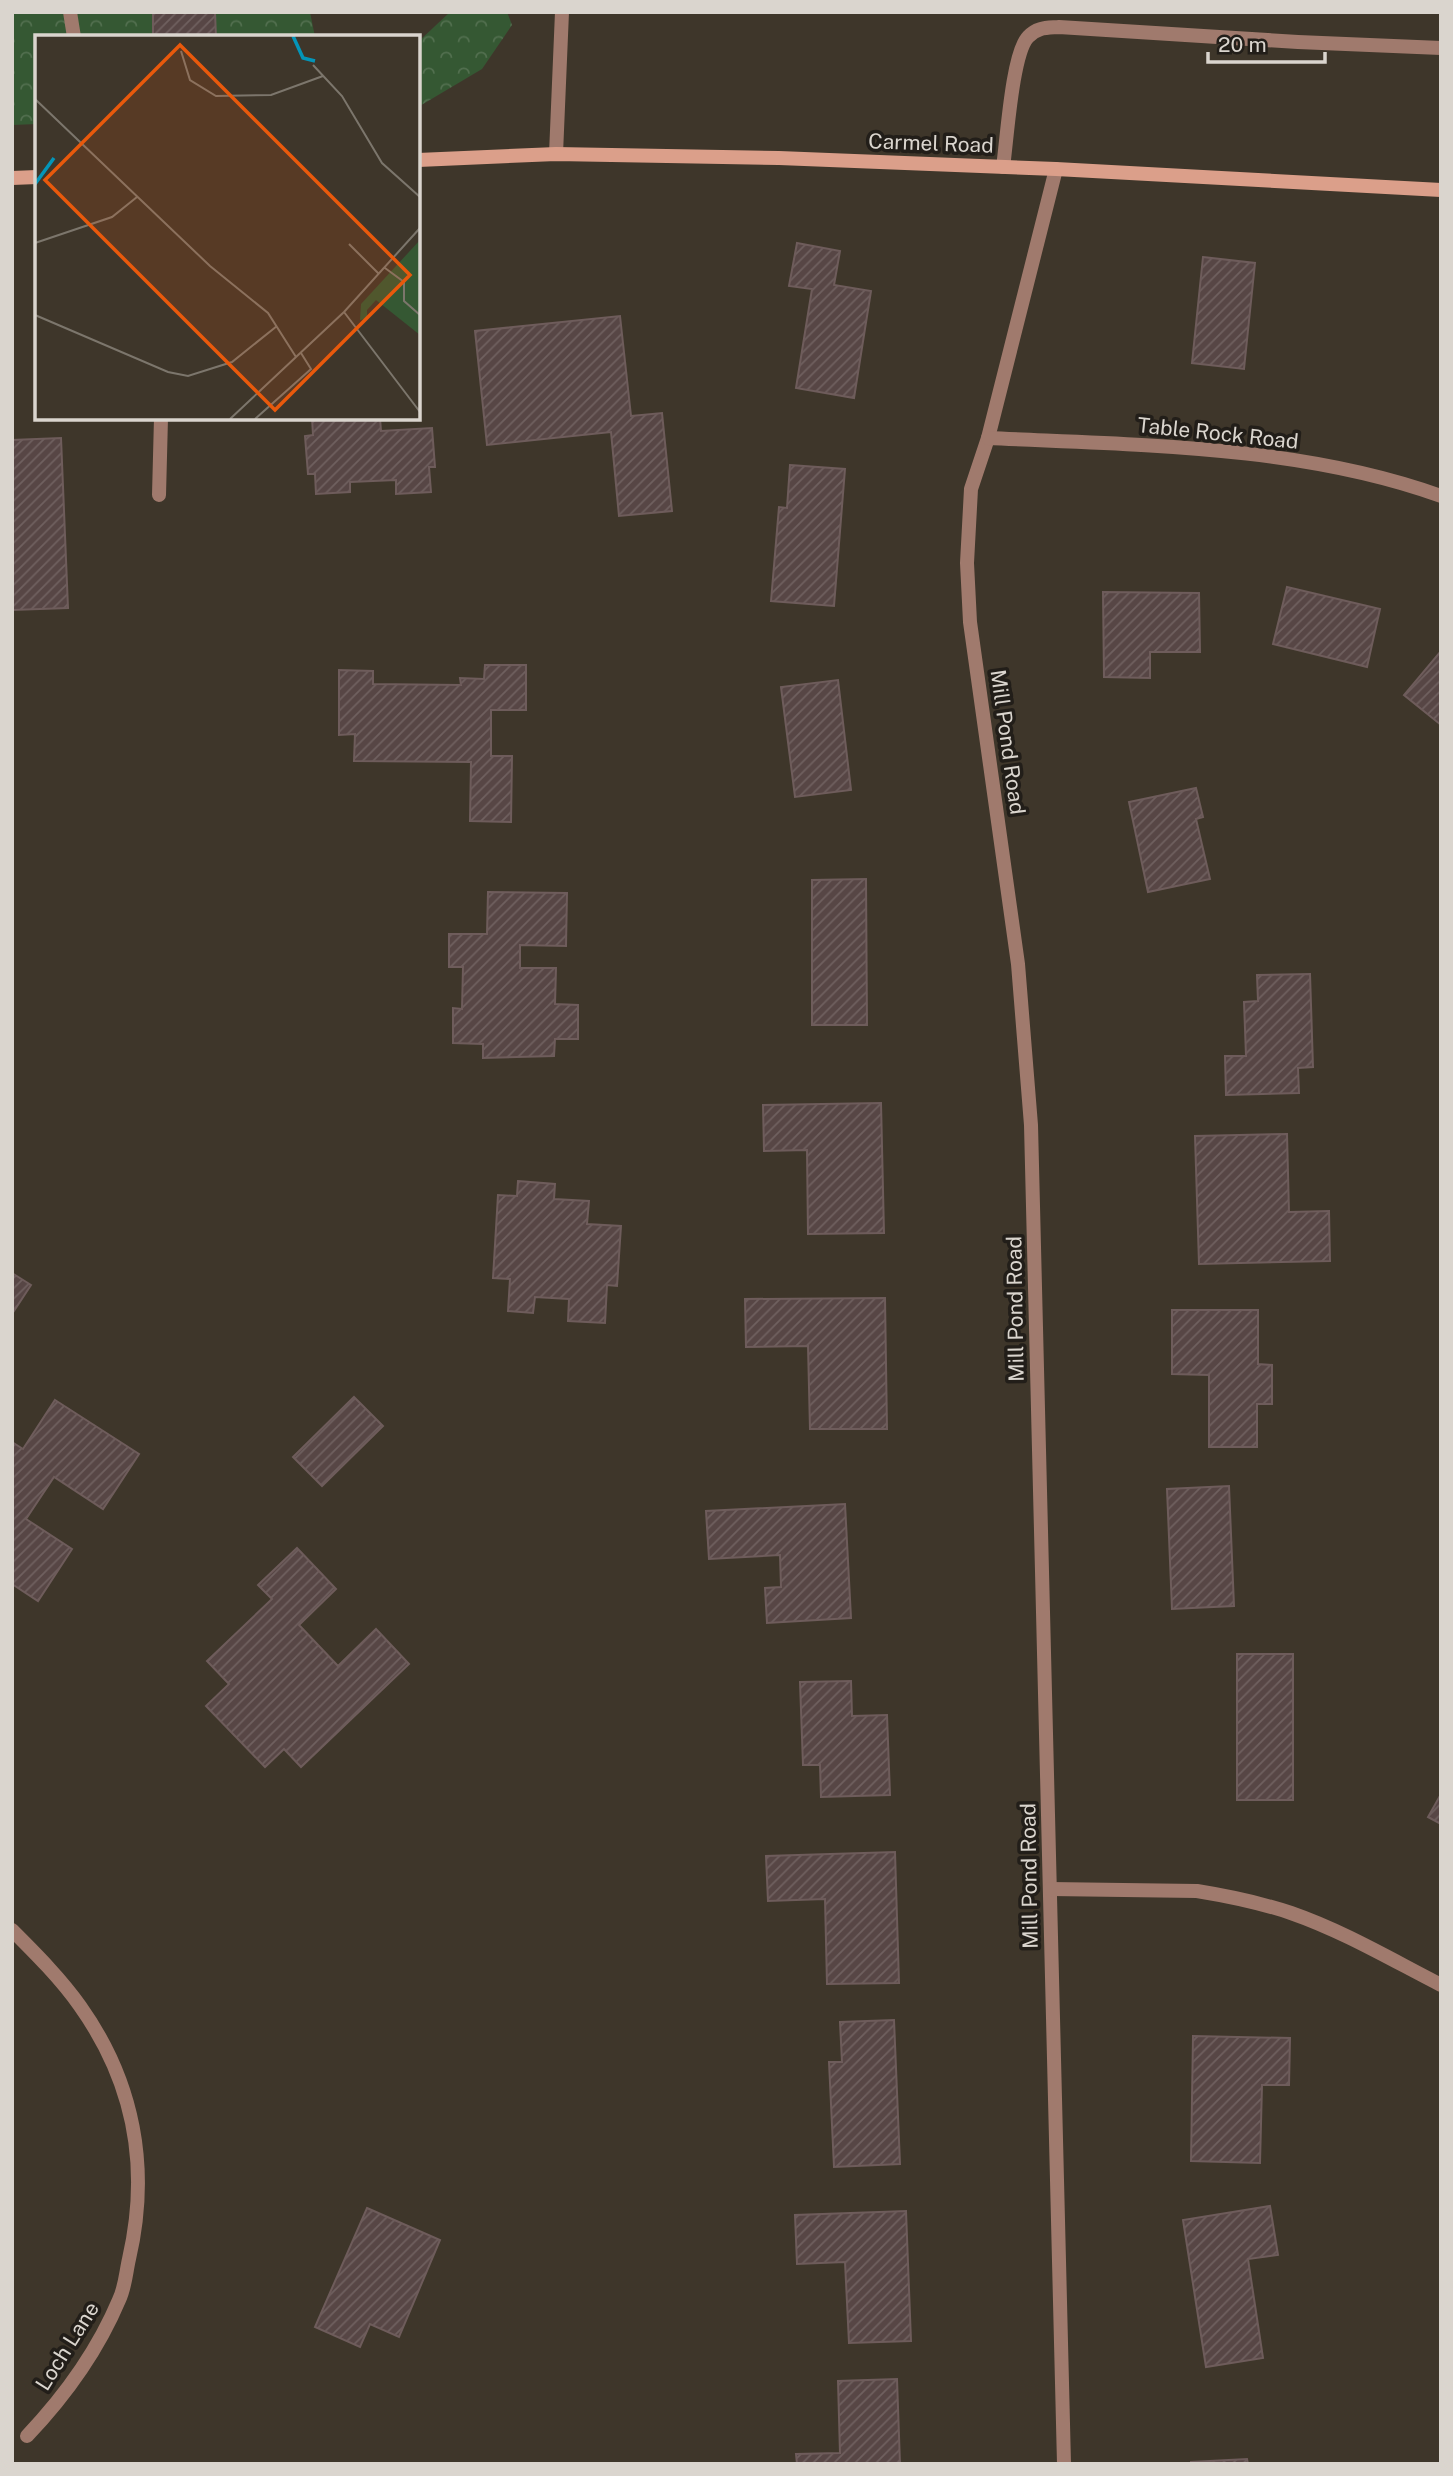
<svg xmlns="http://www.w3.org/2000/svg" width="1453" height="2476" font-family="'Public Sans',sans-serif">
<defs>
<pattern id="forest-crowns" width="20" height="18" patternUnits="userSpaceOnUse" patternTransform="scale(1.75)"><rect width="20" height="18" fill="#355833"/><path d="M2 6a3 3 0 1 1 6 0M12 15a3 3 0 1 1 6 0" fill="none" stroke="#526f4f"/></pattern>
<pattern id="building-hatch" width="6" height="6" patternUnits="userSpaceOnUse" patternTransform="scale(1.75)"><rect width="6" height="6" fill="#574645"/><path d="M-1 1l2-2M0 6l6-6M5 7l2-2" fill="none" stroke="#6f605f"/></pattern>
</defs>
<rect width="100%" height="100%" fill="#3e362a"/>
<g fill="url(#forest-crowns)">
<path d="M12,12H310L315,37H37V124L12,125Z"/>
<path d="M450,12H507L512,25L482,69L418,107V42Z"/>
</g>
<g fill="url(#building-hatch)" stroke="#6e5c5b" stroke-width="2">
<path d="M153,12H215L216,37H153Z"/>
<path d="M797,243L840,251L834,285L871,291L854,398L796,388L812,289L789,286Z"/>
<path d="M1203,257L1255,263L1244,369L1192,363Z"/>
<path d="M620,316L631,416L662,413L672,511L619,516L611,432L487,445L475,331Z"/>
<path d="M312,418H380L381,431L432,428L435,467H429L431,492L396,494V480L350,482V492L316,494L315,474H308L305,436L313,435Z"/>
<path d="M61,438L68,608L12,610V440Z"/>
<path d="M790,465L845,469L834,606L771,601L779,507L787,508Z"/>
<path d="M1287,587L1380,609L1367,667L1273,644Z"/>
<path d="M1103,592L1199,593L1200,652H1150V678L1104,677Z"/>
<path d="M1441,651V725L1404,695Z"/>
<path d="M485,665H526V710H491V756H512L511,822L470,821L471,762L354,761L355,734L339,735V670L373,671V684L461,685L460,678L484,679Z"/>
<path d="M838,680L851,790L795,797L781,687Z"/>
<path d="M1196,788L1203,817L1196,819L1210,879L1148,892L1129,802Z"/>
<path d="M866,879L867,1025H812V880Z"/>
<path d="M488,892L567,893L566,946L520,945V968H556L555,1004L578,1005V1039H555L554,1056L483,1058V1044L453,1043V1008L462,1009L463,967H449V934H487Z"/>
<path d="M1310,974L1313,1067L1298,1068L1299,1093L1226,1095L1225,1056H1246L1244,1002L1258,1001L1257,975Z"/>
<path d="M881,1103L884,1233L808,1234L807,1150L764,1151L763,1105Z"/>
<path d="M1287,1134L1289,1212L1329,1211L1330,1261L1199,1264L1195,1136Z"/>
<path d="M518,1181L555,1184L554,1199L589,1201L587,1224L621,1226L617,1286L607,1285L605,1323L568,1321L569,1299L535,1297L533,1313L508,1311L510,1279L493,1278L498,1195L517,1196Z"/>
<path d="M12,1273L31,1285L12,1314Z"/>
<path d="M885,1298L887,1429H810L808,1346L746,1347L745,1299Z"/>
<path d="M1172,1310H1258V1364L1272,1365V1404H1257V1447H1209V1375L1172,1374Z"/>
<path d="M354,1397L383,1426L322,1486L293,1457Z"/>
<path d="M55,1400L139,1454L103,1509L54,1477L26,1519L72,1549L38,1601L12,1584V1442L23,1449Z"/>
<path d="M1229,1486L1234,1606L1172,1609L1167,1489Z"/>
<path d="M845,1504L851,1618L767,1623L765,1588L781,1587L780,1555L709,1559L706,1511Z"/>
<path d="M297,1548L336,1589L299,1625L338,1666L376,1629L409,1664L301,1767L284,1749L265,1767L206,1706L229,1684L207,1661L272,1599L258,1585Z"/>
<rect x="1237" y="1654" width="56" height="146"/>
<path d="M851,1681L852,1716L887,1715L890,1795L821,1797L820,1765H803L800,1682Z"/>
<path d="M1441,1794V1824L1428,1817Z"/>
<path d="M895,1852L899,1983L827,1984L825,1899L768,1901L766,1856Z"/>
<path d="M894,2020L900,2164L834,2167L829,2062H842L840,2022Z"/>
<path d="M1193,2036L1290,2038L1289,2085H1262L1260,2163L1191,2161Z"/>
<path d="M1270,2206L1278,2255L1248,2259L1263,2358L1206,2367L1183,2220Z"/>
<path d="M367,2208L440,2240L399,2337L370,2324L360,2347L315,2327Z"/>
<path d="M906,2211L911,2341L849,2343L845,2262L797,2264L795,2215Z"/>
<path d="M897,2379L900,2464H797L796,2454L840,2453L838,2381Z"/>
<path d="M1247,2459L1248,2464H1191V2462Z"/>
</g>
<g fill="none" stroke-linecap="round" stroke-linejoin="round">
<g stroke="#a07a6d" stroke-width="14">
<path d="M70,12L74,37"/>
<path d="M1003,167C1007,140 1012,54 1028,37C1037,27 1047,28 1059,27L1298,42L1441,48"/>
</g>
<g stroke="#a07a6d" stroke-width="14">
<path d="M556,154L562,12"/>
<path d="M1056,169L988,438L971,489L967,563L970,622L1018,964L1031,1125L1064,2464"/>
<path d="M988,438C1136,445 1300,445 1441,496"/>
<path d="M159,495L161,418"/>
<path d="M1050,1889L1197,1891C1228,1896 1261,1903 1291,1913C1343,1931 1392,1960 1441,1985"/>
<path d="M12,1930C36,1954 61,1979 80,2006C134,2082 150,2168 129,2259C126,2272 125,2288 119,2300C98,2350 64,2397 27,2436"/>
</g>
<g stroke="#db9f8a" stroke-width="14">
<path d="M418,160L556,154L779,158L1056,169L1441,190"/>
<path d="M12,178L37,177"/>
</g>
</g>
<g text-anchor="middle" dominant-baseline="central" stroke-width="7" stroke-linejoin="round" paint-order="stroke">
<g font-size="21" fill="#dad5ce" stroke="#221e19">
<text transform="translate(931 143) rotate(2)">Carmel Road</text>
<text transform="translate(1218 433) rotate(6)">Table Rock Road</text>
<text transform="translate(1008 742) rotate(82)">Mill Pond Road</text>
<text transform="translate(1015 1309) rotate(-91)">Mill Pond Road</text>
<text transform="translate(1029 1876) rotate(-91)">Mill Pond Road</text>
<text transform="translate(67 2346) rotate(-58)">Loch Lane</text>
</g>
</g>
<g transform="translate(35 35)">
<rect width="385" height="385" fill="#3e362a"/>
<path d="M385,205V300L341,265L332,275V284L325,285L326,269Z" fill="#355833"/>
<path fill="none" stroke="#0495b8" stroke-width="3.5" d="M258,1L268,23L280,26M0,149L19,123"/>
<path fill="none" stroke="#7c766c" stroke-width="2" d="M146,16L155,45L181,61L236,60L288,41M278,30L307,61L347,128L385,162M0,64L175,231L233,278L261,322M0,208L77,182L102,162M314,209L344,239M350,233L369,247V266L385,280M309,277L385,377M0,280L133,337L153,341L197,327L242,291M195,384L309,277L385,193M220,384L276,334L266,318"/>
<path fill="#e8590c" fill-opacity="0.15" stroke="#e8590c" stroke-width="3.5" d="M145,10L375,240L240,375L10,145Z"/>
<rect width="385" height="385" fill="none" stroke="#dad5ce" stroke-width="3.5"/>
</g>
<rect width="1453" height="2476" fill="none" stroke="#dad5ce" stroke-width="28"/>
<path d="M1208 52v10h117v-10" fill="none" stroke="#dad5ce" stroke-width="3.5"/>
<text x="1218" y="52" font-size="21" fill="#dad5ce" stroke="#221e19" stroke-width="5" paint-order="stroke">20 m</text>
</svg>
